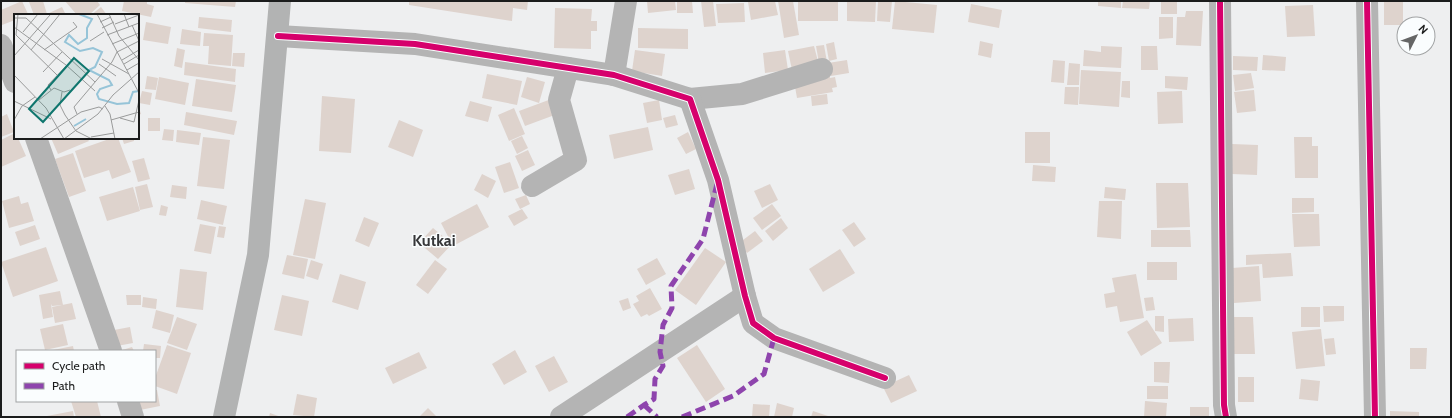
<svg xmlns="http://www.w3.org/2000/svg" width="1452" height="418" font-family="Cabin,sans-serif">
<rect width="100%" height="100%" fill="#eeeff0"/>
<g fill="#ded3cd">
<path d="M22,1L28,14L15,15V20L2,25L1,10Z"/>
<path d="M32,1H43L47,14L62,7L66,15H34L29,2Z"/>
<path d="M65,1H97L100,5L89,15H77Z"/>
<path d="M124,1H147V4L154,6L151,17L122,11Z"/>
<path d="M185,1H236L235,7L185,3Z"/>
<path d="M409,1H528L527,10L513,8L512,21L409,5Z"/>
<path d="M647,1H675L676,10L648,13Z"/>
<path d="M677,1H692L693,13H677Z"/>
<path d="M701,1H713L716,26L704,27Z"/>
<path d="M753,1H775L778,15L751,20L748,2Z"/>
<path d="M778,1H793L799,35L784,38Z"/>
<rect x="798" y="1" width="40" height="20"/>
<path d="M847,1H876L875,22L847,21Z"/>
<path d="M878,1H892L890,22L877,21Z"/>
<path d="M895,1L937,5L934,33L892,29Z"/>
<path d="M1098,1H1121V8L1098,6Z"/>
<path d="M1123,1H1150L1149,9L1122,8Z"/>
<rect x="1161" y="1" width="16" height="13"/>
<rect x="1384" y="1" width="19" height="24"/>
<path d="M744,3L745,22L718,23L716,4Z"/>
<path d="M971,4L1002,10L999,28L968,22Z"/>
<path d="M1313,5L1315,36L1287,37L1285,6Z"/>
<path d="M101,7L107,15H91Z"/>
<path d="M555,8L592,9L591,21H597V31H591V49L554,48Z"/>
<path d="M1186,11H1203L1201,46L1176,45L1177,17H1185Z"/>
<path d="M199,17L232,20L231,32L198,28Z"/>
<path d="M1159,17H1173V38L1159,39Z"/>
<path d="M146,22L171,27L168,44L143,40Z"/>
<path d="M638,28L688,29V49L638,48Z"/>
<path d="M182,29L201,32L200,46L180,44Z"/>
<path d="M204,33L233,35L231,66L208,64L209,46H203Z"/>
<path d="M980,41L993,44L991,58L978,55Z"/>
<path d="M834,42L837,59L829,61L826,44Z"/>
<path d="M824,45L827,62L819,63L816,46Z"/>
<path d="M814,46L819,65L792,70L788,51Z"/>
<path d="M1101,46L1122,47L1121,68L1083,66L1084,50L1101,52Z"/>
<path d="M1141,46H1157L1158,70H1141Z"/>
<path d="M177,48L185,50L182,68L174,66Z"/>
<path d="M635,50L665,54L662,76L632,71Z"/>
<path d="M785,50L788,70L765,73L763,53Z"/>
<path d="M233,53H245L244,67L232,66Z"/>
<path d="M1263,55L1286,57L1285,71L1262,70Z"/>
<path d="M1233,56L1258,57L1257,71L1233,70Z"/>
<path d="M847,60L849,73L831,76L828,63Z"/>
<path d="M1053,60L1065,61L1064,83L1051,82Z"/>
<path d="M185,62L236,69L235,82L184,75Z"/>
<path d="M1069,63L1080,64L1079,85H1067Z"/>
<path d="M1081,70L1121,72L1119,107L1079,104Z"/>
<path d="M1251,73L1254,88L1235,91L1233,75Z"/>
<path d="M487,74L522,81L517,105L482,98Z"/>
<path d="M830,75V78L835,77L837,87L832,88L833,92L797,98L794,81Z"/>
<path d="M147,76L158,78L156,90L145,89Z"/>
<path d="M1165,76L1188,77L1187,90L1165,88Z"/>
<path d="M159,77L189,83L185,105L155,99Z"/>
<path d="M527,77L545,82L539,103L521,97Z"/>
<path d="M196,79L236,85L232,112L192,106Z"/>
<path d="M1122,81H1130V98L1121,97Z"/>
<path d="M1065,87H1079L1078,105L1064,104Z"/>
<path d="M1254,90L1256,111L1237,113L1234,92Z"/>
<path d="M142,91L152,93L150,105L139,103Z"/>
<path d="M1182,91L1183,123L1158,124L1157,92Z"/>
<path d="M827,94L828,104L812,106L811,96Z"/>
<path d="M322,96L355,99L351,153L319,151Z"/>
<path d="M554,98L560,113L525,126L519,111Z"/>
<path d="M659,100L662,120L647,123L643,103Z"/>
<path d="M470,101L492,107L488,122L465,116Z"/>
<path d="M138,105L141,114L138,115Z"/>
<path d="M514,108L525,134L509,141L498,115Z"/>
<path d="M186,112L237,121L234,135L184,125Z"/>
<path d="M7,114L14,132L1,137V117Z"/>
<path d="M675,115L678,125L666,128L663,118Z"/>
<rect x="148" y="118" width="12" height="13"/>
<path d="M399,120L423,130L413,157L388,147Z"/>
<path d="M648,127L653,150L614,159L609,135Z"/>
<path d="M164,129L174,130L173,141L162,140Z"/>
<path d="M177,130L201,133L199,145L176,142Z"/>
<path d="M688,132L696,149L686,154L677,138Z"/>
<rect x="1025" y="132" width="25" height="31"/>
<path d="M15,133V138H18L26,156L1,167V140Z"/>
<path d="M522,136L528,148L517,154L511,141Z"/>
<path d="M203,137L230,140L224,189L197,186Z"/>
<path d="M1294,137H1312V146H1318V178H1295Z"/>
<path d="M51,138H87L89,141L58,154Z"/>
<path d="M112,138H118L131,172L112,179L109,170L84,178L75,151Z"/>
<path d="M122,138H134V141L124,144Z"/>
<path d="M1232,144L1258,145L1257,175L1232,174Z"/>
<path d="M528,150L535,165L522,171L515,156Z"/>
<path d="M73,153L86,191L69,197L55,159Z"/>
<path d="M144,158L150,179L138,182L132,161Z"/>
<path d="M510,162L519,188L504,193L495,167Z"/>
<path d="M1033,165L1056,167L1055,182L1032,181Z"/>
<path d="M689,169L695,189L675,195L668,175Z"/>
<path d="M482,174L496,181L488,198L474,190Z"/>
<path d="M1156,183H1188L1190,227L1157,228Z"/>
<path d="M147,184L153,207L140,210L135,187Z"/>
<path d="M770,184L778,200L762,208L754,191Z"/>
<path d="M172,185L187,187L186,199L170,197Z"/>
<path d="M133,187L140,211L107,221L99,197Z"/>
<path d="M1105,187L1126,189L1125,200L1104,198Z"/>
<path d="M526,195L530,204L520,209L515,199Z"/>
<path d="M19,196L21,204L28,202L34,221L9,228L2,201Z"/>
<path d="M1292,198H1314V212L1292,213Z"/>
<path d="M305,199L326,203L315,259L293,255Z"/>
<path d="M201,200L227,206L223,225L197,219Z"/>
<path d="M1099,201H1122L1121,239L1097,237Z"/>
<path d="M477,204L489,227L453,246L441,223Z"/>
<path d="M772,204L781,216L762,230L753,218Z"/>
<path d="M161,205L168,207L166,216L159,215Z"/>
<path d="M522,209L528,218L514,226L508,216Z"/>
<path d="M1292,214H1319L1320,246L1294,247Z"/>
<path d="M364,217L379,223L369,247L355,241Z"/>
<path d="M781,218L788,228L773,241L765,231Z"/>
<path d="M854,222L866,239L854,247L842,230Z"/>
<path d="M200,224L216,227L211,254L194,251Z"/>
<path d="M35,225L40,239L20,246L15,232Z"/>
<path d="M219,226L226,227L224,238L217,237Z"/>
<path d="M433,228L452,244L438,259L419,243Z"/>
<path d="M1151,230H1190L1191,247H1151Z"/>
<path d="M755,231L763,241L747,253L739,243Z"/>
<path d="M46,247L58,281L13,297L1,262Z"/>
<path d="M705,248L726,262L696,305L675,290Z"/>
<path d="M840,249L855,273L823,292L809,269Z"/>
<path d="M1291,253L1293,276L1263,278L1262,264L1246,265V255Z"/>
<path d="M287,255L308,259L304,279L282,274Z"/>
<path d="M657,258L666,274L646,285L637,269Z"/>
<path d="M311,260L323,264L318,280L306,276Z"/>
<path d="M435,260L447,269L428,294L416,285Z"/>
<rect x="1147" y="262" width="30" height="18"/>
<path d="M1259,266L1261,301L1234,303L1232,268Z"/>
<path d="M180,269L207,272L203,310L176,307Z"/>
<path d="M340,274L366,282L358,310L332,302Z"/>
<path d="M1136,274L1144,318L1120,322L1117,306L1106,308L1104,294L1115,292L1112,278Z"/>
<path d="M650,288L662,309L649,316L647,314L641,317L633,304L639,301L636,296Z"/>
<path d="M60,291L63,305L52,306L51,304L53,317L43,319L39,295Z"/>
<path d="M126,295H141V305H127Z"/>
<path d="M282,295L309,301L302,336L274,330Z"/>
<path d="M143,297L157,299L156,309L142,307Z"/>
<path d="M1153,297L1155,310L1146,311L1144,298Z"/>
<path d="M628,298L631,308L623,311L619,301Z"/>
<path d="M72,303L76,319L55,323L52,307Z"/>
<path d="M1323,306H1344V321L1324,322Z"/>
<rect x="1301" y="307" width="19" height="20"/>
<path d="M156,310L174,315L170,333L152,328Z"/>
<path d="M1155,316H1164V332L1155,331Z"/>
<path d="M177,317L197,324L187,350L167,343Z"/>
<path d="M1233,317H1253L1255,354H1234Z"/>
<path d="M1193,318L1194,341L1169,342L1168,319Z"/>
<path d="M1147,320L1162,343L1141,356L1127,332Z"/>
<path d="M63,324L68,345L45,350L40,329Z"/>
<path d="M130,327L133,343L117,346L114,330Z"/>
<path d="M1321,329L1325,366L1296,369L1292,332Z"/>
<path d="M1334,338L1336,354L1326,355L1324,339Z"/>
<path d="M144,344L161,346L160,358H155V351H143Z"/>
<path d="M167,345L191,353L177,394L155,386V378Z"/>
<path d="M697,345L725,389L706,402L677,358Z"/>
<path d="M73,346L74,351H53V350Z"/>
<path d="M132,347L134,351H119Z"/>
<path d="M1410,348H1427L1426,369H1410Z"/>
<path d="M515,350L527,372L504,385L492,364Z"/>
<path d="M419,352L427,368L393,384L385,368Z"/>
<path d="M554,356L568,382L549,392L535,366Z"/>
<path d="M1154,362H1170L1169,383L1154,382Z"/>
<path d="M909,375L917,391L891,403L883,387Z"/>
<rect x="1238" y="377" width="16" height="25"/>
<path d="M1301,379L1320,381L1318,401L1299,399Z"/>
<rect x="1147" y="386" width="21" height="13"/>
<path d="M155,390H157L160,406L140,410L138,401H155Z"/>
<path d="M297,394L317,398L314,417L293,415Z"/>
<path d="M71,401H97L101,417H76Z"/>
<path d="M1145,401L1167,403L1166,417H1144Z"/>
<path d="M777,403L794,408L792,417H774Z"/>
<path d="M753,404L770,405L769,417H752Z"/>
<rect x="1190" y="407" width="19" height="10"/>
<path d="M428,408L437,417H419Z"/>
<path d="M73,411L74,417H47V416Z"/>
<path d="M813,411L831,417H811Z"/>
<path d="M1390,411L1419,412V417H1390Z"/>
<path d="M270,413L281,417H269Z"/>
</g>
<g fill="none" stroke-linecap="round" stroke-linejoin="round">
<g stroke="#b4b4b4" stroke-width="22">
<path d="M1220,1L1224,405L1226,417"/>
<path d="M1367,1L1375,417"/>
<path d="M278,36L415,44L614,75L690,99L742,94L822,69"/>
<path d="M1,45L15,82"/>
<path d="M614,75L626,1"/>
<path d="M690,99L718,180L745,296L753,323L774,338L885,378"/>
<path d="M36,138L111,351"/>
<path d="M532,186L576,160L559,100L568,68"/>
<path d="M128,401L133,417"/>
<path d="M561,417L745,296"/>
</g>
<path stroke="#b2b3b3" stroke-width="22" d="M224,417L258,255L280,1"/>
<g stroke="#8e44ad" stroke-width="5" stroke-dasharray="10 5" stroke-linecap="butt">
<path d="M644,405L657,417"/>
<path d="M627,417L644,405L654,399L655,379L663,366L660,352L663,325L672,308L671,286L703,239L717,184"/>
<path d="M682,417L733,396L764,374L774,338"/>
</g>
<defs>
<g id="cycleway">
<path d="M1220,1L1224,405L1226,417"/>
<path d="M1367,1L1375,417"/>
<path d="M278,36L415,44L614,75L690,99L718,180L745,296L753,323L774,338L885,378"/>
</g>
</defs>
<use href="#cycleway" stroke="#fafdfe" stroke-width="8"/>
<use href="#cycleway" stroke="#d6006c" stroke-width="6"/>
</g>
<g text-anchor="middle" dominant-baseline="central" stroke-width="3" stroke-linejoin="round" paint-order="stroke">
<g font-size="16" font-weight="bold" fill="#363739" stroke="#fafdfe">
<text x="434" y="240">Kutkai</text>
</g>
</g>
<g transform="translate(14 14)">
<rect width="125" height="125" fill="#eeeff0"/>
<path fill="none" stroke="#96c4d8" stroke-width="2" d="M65,0L78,5L73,14V24L64,30L55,21L51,28L66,37L79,34L88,38L81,53L75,56L95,66L98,71L86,75L83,80L85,85L103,90L115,89L119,78L125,77M60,112L72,105"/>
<path fill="none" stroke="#9a9b9b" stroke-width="1" d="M4,0L2,21L43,61M83,0L125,79M95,0L105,22L125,46M110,0L115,13M0,4H12L81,68M86,8L97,3M101,10L125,1M118,11L125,27M0,13L52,51L81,77M88,14L100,8M9,18L24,0M93,21L125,9M76,27L90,18M98,30L125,19M17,36L46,0M30,36L63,13L59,8M0,42L36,1M88,45L115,60M108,46L125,36M85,50L102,62M110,50L125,41M113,56L125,49M29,58L48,38M0,61L32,94L50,125M37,76L34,71L57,47M48,78L46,91L51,101L62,117L78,125M25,86L40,74L50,78L56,76M0,87L37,105M91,92L96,100L101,125M63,100L60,93L98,48L103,38L125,27M106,104L120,108L125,86M0,106L8,92L21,83M97,106L125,98M77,123L100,119M26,125L67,98L85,93L89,95M50,125L84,100L99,81L125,58"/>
<path fill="#0f766e" fill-opacity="0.15" stroke="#0f766e" stroke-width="2" d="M60,44L75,57L29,108L15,95Z"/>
<rect width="125" height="125" fill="none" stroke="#1b1c1c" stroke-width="2"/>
</g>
<rect width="1452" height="418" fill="none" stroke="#1b1c1c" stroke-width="4"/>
<rect x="16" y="350" width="140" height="52" fill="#fafdfe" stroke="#a1a3a4"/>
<rect x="24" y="363" width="20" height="6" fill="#d6006c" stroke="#a1a3a4"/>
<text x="52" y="370" font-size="12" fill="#1b1c1c">Cycle path</text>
<rect x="24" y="383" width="20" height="6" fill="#8e44ad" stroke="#a1a3a4"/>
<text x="52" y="390" font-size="12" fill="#1b1c1c">Path</text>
<g transform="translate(1416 36) rotate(48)"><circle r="19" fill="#fafdfe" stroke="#a1a3a4"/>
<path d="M0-3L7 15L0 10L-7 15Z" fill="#656666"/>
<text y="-6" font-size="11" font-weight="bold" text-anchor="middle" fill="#1b1c1c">N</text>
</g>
</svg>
